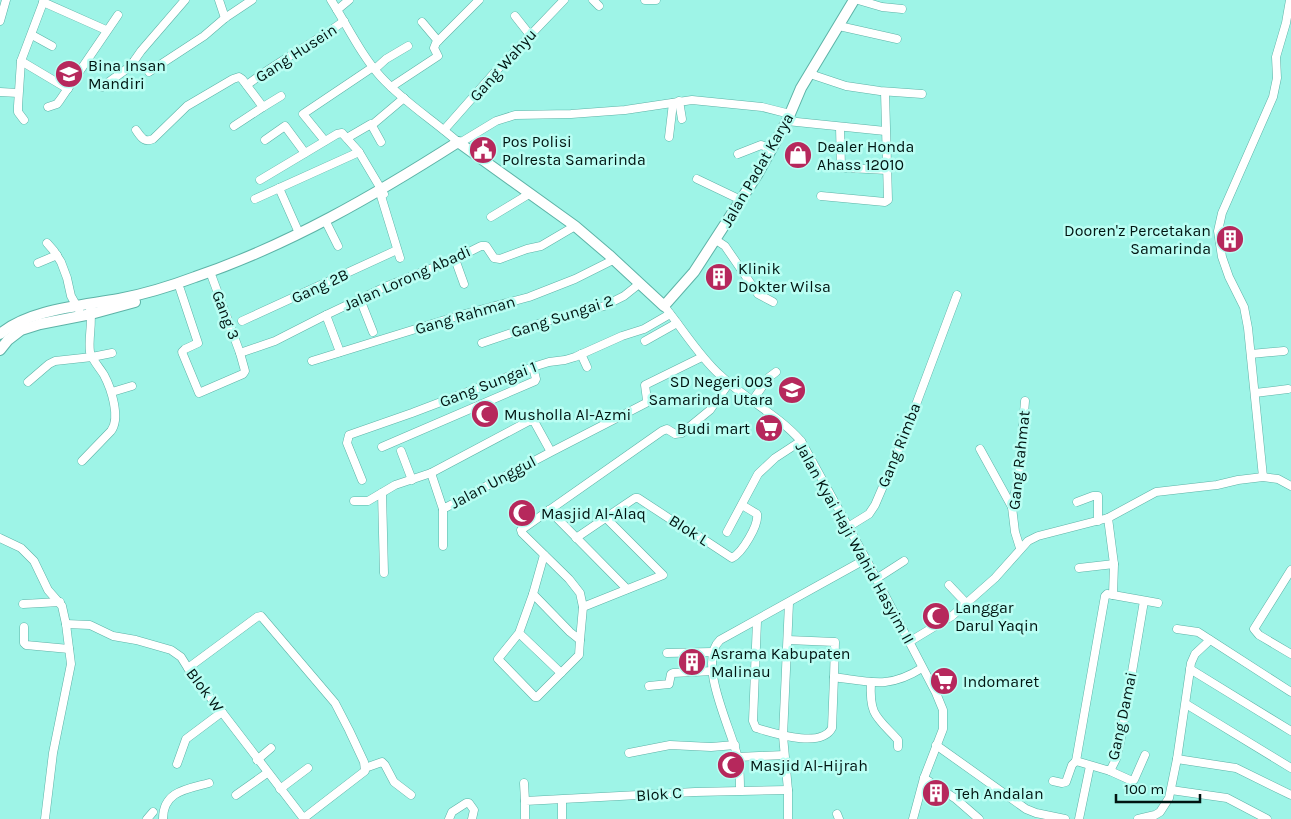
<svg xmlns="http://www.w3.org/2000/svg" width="1291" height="819" font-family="Karla,sans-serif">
<rect width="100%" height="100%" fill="#9ef4e7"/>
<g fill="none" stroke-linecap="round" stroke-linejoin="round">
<defs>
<g id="minor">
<path d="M219,0L225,18"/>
<path d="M331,0C347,25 361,55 381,77C404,102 433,120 458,142L463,141L496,121L515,115L571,114L625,110L692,100L762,107L790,114"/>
<path d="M593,0L599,6"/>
<path d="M645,0H656"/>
<path d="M858,0L882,7L902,9"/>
<path d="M43,2L106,30"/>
<path d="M337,10L349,0"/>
<path d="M515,16L530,35"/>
<path d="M0,21L6,0"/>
<path d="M422,22L438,41"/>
<path d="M839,26L897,39"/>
<path d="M32,35L52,46"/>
<path d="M21,61L68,89"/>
<path d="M375,69L386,59L408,46"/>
<path d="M149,72L204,36L225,18L252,0"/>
<path d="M810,74L846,86L880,91L922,94"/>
<path d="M247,85C278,61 313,44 344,21"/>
<path d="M102,87L128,68L134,61L141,51L185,0"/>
<path d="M391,87L435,58L438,56L434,48L436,43L479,0"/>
<path d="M0,92L18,93"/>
<path d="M679,101L682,119"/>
<path d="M48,107L57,104L60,100L118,15"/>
<path d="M263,107L281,96"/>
<path d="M24,120L18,112V106L21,61L44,0"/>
<path d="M787,121L885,131"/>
<path d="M372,125L404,98"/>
<path d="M840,127L841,167"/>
<path d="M136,130C141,137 144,143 153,139L187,106L233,79L239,77L242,79L263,107L234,126"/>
<path d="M444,130L496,71L564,0"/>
<path d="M669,137L673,103"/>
<path d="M347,138L371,124L381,142"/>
<path d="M265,140L285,126L305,153"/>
<path d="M325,141L303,114L373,67"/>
<path d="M738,154L761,145L772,149"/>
<path d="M829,167L887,170"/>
<path d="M697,179L741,200"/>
<path d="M260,180L337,134L342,133L359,152L384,194"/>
<path d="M279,188L299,233"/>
<path d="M381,196L400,258"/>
<path d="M821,196L885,202L888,200L885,92"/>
<path d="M255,199L359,152"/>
<path d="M491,217L529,194"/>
<path d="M327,224L338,246"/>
<path d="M716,240L725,246L758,294L773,302"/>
<path d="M47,243L54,251L61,262L67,278L71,296L79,310"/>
<path d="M455,259L464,284"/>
<path d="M38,263L57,255"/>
<path d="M180,289L198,343L185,349L182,352L199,393L243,374L245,371L240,353L212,277"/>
<path d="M360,299L373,332"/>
<path d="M664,306C683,329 698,355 720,375C745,399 777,414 801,441L866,559L936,693L943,710V729L924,778L913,819"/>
<path d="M242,321L397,250"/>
<path d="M645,341L677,323"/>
<path d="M482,343L547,321L570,316L604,306L624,296L639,284"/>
<path d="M340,352L326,315L385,287L455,259L481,246H486L494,258L500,259L527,249L541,246L575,226"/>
<path d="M240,353L275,341L326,315"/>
<path d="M581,354L587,367"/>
<path d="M1251,354L1284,351"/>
<path d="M312,361L461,315L529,297L575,279L613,260"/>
<path d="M28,382L49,364L55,361L92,357L112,353"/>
<path d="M112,392L132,386"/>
<path d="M1255,393L1288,389"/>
<path d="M753,400L768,378L776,372"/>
<path d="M382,447L535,381L536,379L533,367"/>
<path d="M980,449L1012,507"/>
<path d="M401,451L412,480"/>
<path d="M551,452L443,509L431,473L529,421H533L535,423L551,452L646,403L647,400L645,385L702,357"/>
<path d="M82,461L111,431C121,418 111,388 104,375C100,368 92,360 90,352C88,338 93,323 90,309"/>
<path d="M1263,477L1248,328L1244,307L1229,277L1222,257L1218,231L1222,213L1273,97L1277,78L1276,57L1286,23L1290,0"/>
<path d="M362,480L347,443L349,435L412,413L533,367L549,362L565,360L575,357L622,336L644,329L670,314"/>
<path d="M382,493L384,573"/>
<path d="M354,501H368L395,485L431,473"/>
<path d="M1077,502L1093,496H1098V521"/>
<path d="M549,510L627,589"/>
<path d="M606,518L663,575L583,607L580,593L569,579L522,533L521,530L662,431L667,429L675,434L682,433L710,410L729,383"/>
<path d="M1108,518L1114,564L1113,595L1107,594L1105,596L1076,761L1110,771L1116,759L1120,743L1144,601"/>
<path d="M848,527L869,514L875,505L902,442L957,295"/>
<path d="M727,532L758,474L775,458L801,441"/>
<path d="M0,538L21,548L34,561L48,590L62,606L66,624L71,664L53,753L45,819"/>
<path d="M576,538L629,502L635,498H638L673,521L694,533L732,558C742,553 759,525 757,514L742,505"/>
<path d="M443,546V509"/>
<path d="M1020,548L1015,532L1012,507L1019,474L1025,401"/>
<path d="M544,555L533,594L570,632L580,640L583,607"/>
<path d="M1079,568L1114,564"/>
<path d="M1291,570L1254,629L1259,635L1291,654"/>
<path d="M876,579L904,561"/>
<path d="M949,585L967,604"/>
<path d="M1113,595L1158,603"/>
<path d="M23,604L60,602"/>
<path d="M757,621L753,721L756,728C774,733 821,749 832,728L834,677C871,682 889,689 922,668"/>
<path d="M66,624L90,625L113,636L136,640L171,650L181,657L196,681L215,703L304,819"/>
<path d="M24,627V643L26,645L69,649"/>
<path d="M1177,629L1198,632L1291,692"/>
<path d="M519,633L561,673L537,697H535L498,659L519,633L533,594"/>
<path d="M788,640L835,642L834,677"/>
<path d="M909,642L952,616L995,578L1028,541L1038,536L1108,518L1156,492L1217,485L1238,480L1263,477L1278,479L1291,486"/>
<path d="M667,653L712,652"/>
<path d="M188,668L257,617L261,616L335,703L349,730L364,762L365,771L304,818"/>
<path d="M1190,669L1291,731"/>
<path d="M561,673L579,655L580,640"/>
<path d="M871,682C869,716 877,717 898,740V747"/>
<path d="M649,686L669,684L671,674L673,673L713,671"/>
<path d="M1186,704L1291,768"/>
<path d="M936,745L1026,809L1036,813L1065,819"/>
<path d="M629,753L670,745L711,747L735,745"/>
<path d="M738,757L784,755"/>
<path d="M1177,759L1236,768L1291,795"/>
<path d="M257,760L271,748"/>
<path d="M177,764L186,739L222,712"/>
<path d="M365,768L382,762L385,765L394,782L411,795"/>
<path d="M1110,771L1130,780H1134L1145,755"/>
<path d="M924,778L956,799L979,819"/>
<path d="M1053,781L1062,783L1066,782L1072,765L1076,761"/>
<path d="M524,783L525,801"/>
<path d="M280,789L308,768"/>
<path d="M740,790C740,780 740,769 738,759C733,732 696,663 720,640L866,559"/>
<path d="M1171,790L1227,798L1267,819"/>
<path d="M236,795L267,773"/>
<path d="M562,800V819"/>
<path d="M837,814L839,819"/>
<path d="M147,819L153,812"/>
<path d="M163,819C163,791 187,789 209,783"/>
<path d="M449,819L452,812L466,803H469L474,810L472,819"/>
<path d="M525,819V801L695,792L788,790"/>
<path d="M788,819V790L783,736L789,603"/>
<path d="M1079,819L1090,766"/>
<path d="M1138,819L1155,815L1160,812L1169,798L1177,759L1191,663L1195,654L1210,640"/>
</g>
<g id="major">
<path d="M0,334C30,309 81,306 119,299C145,294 171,286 195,277C289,245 375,195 458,142L575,226L609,255L664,306L694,272L757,175L787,121L801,88L854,0"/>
<path d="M0,350L8,340L21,330L40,324L91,314L135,302"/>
</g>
</defs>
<use href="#minor" stroke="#5db3a7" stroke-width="9"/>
<use href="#major" stroke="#5db3a7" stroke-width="12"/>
<use href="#minor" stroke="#fff" stroke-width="8"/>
<use href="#major" stroke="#fff" stroke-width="10"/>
</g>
<defs>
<symbol id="school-disc" viewBox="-11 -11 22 22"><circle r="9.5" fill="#b6285c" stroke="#bafef3"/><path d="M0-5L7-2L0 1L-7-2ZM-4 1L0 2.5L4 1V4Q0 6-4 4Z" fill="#fff"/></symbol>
<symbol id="civic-disc" viewBox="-11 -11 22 22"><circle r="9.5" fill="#b6285c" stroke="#bafef3"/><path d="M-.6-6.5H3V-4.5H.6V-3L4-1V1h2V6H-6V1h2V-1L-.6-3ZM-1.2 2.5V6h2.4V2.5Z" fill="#fff"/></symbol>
<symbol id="shop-disc" viewBox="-11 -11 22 22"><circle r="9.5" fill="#b6285c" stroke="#bafef3"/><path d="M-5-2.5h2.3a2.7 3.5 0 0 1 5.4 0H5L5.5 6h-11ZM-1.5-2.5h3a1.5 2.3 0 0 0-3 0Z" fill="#fff"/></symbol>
<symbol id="building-disc" viewBox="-11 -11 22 22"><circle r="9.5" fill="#b6285c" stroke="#bafef3"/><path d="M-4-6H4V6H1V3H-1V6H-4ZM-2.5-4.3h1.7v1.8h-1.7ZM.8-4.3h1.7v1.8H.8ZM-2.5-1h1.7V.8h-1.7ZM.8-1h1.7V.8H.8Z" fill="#fff"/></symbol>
<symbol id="mosque-disc" viewBox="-11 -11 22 22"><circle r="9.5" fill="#b6285c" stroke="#bafef3"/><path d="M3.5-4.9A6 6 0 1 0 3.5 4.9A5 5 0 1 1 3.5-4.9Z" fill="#fff"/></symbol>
<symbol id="supermarket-disc" viewBox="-11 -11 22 22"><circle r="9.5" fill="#b6285c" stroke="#bafef3"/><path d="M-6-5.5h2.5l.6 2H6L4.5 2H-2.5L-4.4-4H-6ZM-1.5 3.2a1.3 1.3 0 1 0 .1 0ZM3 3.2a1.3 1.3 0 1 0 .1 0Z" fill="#fff"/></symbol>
</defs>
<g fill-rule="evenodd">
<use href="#school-disc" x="53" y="58" width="32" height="32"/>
<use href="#civic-disc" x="467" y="134" width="32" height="32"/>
<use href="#shop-disc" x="782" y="139" width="32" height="32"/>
<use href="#building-disc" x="1214" y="223" width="32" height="32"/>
<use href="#building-disc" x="703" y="261" width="32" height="32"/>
<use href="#school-disc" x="776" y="374" width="32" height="32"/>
<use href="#mosque-disc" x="469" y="398" width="32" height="32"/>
<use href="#supermarket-disc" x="753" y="412" width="32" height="32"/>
<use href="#mosque-disc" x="506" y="497" width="32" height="32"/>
<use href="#mosque-disc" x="920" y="600" width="32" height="32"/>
<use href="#building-disc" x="676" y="646" width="32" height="32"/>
<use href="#supermarket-disc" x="928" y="665" width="32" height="32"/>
<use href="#mosque-disc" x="715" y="749" width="32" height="32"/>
<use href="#building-disc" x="920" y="777" width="32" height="32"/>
</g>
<g text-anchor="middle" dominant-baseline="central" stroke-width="5" stroke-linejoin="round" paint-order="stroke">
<g font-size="16" fill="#001512" stroke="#bafef3">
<text transform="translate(296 53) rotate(-33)">Gang Husein</text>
<text transform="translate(503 65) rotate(-48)">Gang Wahyu</text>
<text transform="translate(757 170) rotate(-60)">Jalan Padat Karya</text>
<text transform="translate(407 278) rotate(-24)">Jalan Lorong Abadi</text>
<text transform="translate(320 286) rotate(-25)">Gang 2B</text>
<text transform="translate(226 315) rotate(69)">Gang 3</text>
<text transform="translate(465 315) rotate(-16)">Gang Rahman</text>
<text transform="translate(562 316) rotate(-18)">Gang Sungai 2</text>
<text transform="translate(488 384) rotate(-21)">Gang Sungai 1</text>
<text transform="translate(899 445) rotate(-68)">Gang Rimba</text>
<text transform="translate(1019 460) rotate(-84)">Gang Rahmat</text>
<text transform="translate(493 482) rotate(-28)">Jalan Unggul</text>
<text transform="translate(689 530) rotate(32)">Blok L</text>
<text transform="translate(855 543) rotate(61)">Jalan Kyai Haji Wahid Hasyim II</text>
<text transform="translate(205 690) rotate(53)">Blok W</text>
<text transform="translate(1122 716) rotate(-78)">Gang Damai</text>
<text transform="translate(659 794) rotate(-4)">Blok C</text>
</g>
<g font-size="16" fill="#001512" stroke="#bafef3" text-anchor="start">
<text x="88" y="65">Bina Insan<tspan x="88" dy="18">Mandiri</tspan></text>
<text x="502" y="141">Pos Polisi<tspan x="502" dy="18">Polresta Samarinda</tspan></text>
<text x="817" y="146">Dealer Honda<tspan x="817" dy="18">Ahass 12010</tspan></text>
<text x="1211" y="230" text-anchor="end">Dooren'z Percetakan<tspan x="1211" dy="18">Samarinda</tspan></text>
<text x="738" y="268">Klinik<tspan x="738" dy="18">Dokter Wilsa</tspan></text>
<text x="773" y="381" text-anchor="end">SD Negeri 003<tspan x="773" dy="18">Samarinda Utara</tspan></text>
<text x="504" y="414">Musholla Al-Azmi</text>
<text x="750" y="428" text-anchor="end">Budi mart</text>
<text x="541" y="513">Masjid Al-Alaq</text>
<text x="955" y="607">Langgar<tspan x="955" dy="18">Darul Yaqin</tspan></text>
<text x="711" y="653">Asrama Kabupaten<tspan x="711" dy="18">Malinau</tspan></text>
<text x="963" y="681">Indomaret</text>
<text x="750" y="765">Masjid Al-Hijrah</text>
<text x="955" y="793">Teh Andalan</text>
</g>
</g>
<path d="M1116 794v8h84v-8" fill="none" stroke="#001512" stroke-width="2.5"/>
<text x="1124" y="794" font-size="15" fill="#001512" stroke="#bafef3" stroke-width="4" paint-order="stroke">100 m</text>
</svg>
